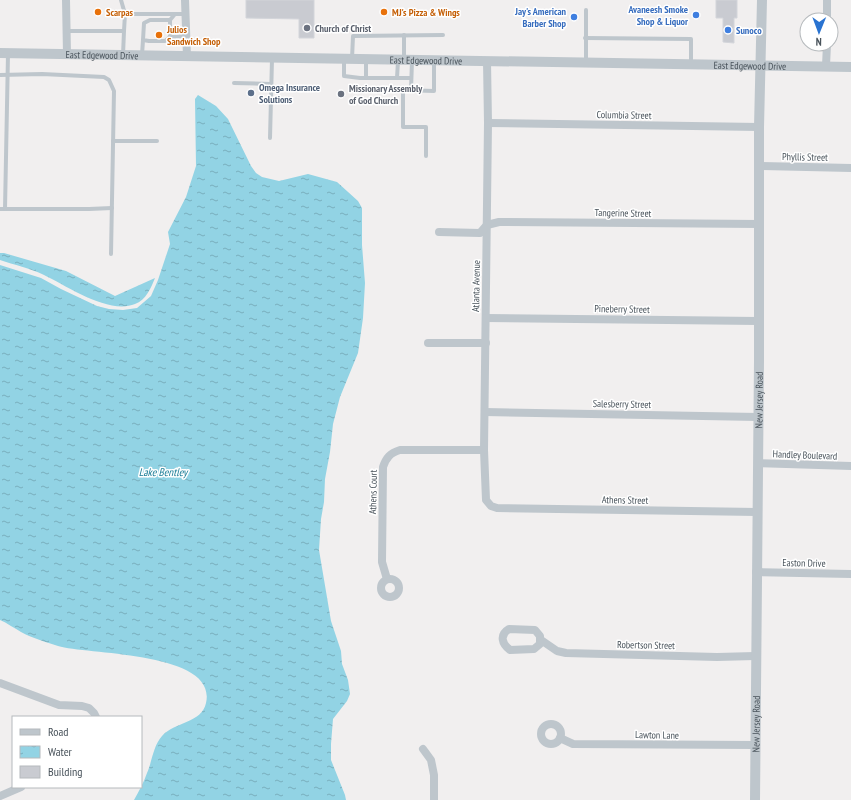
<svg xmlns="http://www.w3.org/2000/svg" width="851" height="800" font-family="'PT Sans Narrow',sans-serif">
<defs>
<pattern id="water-ripples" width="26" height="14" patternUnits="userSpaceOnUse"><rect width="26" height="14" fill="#92d3e4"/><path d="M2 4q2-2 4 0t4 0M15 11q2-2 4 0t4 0" fill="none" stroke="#79aebc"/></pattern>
</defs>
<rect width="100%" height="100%" fill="#f1efef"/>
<g fill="url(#water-ripples)">
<path d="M198,95L216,106L228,119L251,166L256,173L262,177L279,181L308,174L337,182L358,201L362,208V245L365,283L363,318L358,353L340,397L333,424L330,452L325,479L324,502L321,519L319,550L331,621L341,651L342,664L348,680L350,694L347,701L333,719L331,744V760L345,795L346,800H134C139,791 144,782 147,773C152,762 153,746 162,736C174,722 202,723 206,703C218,651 88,655 58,646C46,642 32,638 21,632C14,628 7,623 0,620V265L41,278L61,289L97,306L109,309L123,310L137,308L151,296L158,280L170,244L168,232L186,197L196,166L195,99Z"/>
<path d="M0,253H4L66,271L115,296L155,278C151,288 146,300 135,304C109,315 67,286 44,275C30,268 14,265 0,260Z"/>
</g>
<g fill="#c9cbd1" stroke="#d3d5da">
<path d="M246,0H314V38H299V19L246,18Z"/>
<path d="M716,0H737V18H734V43L723,42V18H716Z"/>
</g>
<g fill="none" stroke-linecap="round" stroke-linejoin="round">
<g stroke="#bec6cc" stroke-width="4">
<path d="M121,0L125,14H185"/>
<path d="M586,10V62"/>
<path d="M170,20H150L144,23L143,40L149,41H165L170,37L185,36"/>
<path d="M66,31H124L125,14"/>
<path d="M170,37V20L175,14"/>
<path d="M585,38L691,39V63"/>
<path d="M123,55L124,31"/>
<path d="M142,55L143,40"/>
<path d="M344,59V76L360,78H411"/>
<path d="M352,59L353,36L443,35"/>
<path d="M404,60V35"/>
<path d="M0,75L42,74L104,77L109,80L114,91L111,254"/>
<path d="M366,78V60"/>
<path d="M397,78L398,61"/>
<path d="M234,83L271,84"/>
<path d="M411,90L412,61"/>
<path d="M270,138L272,59"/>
<path d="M113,141H157"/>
<path d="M426,156V127H403V90L434,91V61"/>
<path d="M0,209H89L112,208"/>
<path d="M5,209L8,54"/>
</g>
<g stroke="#bec6cc" stroke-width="8">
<path d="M66,0L67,54"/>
<path d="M185,0L187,57"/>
<path d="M827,20V0"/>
<path d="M487,61L488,123L484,450L486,500L491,506L497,508L757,512"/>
<path d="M826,66L827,44"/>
<path d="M488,123L759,127"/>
<path d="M759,166L851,168"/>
<path d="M439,232L480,233L487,225L499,222L759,224"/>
<path d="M486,318L758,321"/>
<path d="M428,343H486"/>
<path d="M485,412L758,417"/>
<path d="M758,463L851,466"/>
<path d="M756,572L851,574"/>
<circle cx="390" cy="588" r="9"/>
<path d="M387,579L382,562L383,467C386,458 390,453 400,450H484"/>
<path d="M509,629L535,630L540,636V644L534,649L510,650C502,644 499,635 509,629Z"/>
<path d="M541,640L557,651L566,653L717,657L755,656"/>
<path d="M0,683L59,705L82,706L89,708L94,713L96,717"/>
<circle cx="551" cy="734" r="10"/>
<path d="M560,738L573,744L754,745"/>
<path d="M423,749L431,760L434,775V800"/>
<path d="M0,796L21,787"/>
</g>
<g stroke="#bec6cc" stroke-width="10">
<path id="s1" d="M0,53L851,67"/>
<path id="s2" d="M755,800L759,361V127L762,0"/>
</g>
</g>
<g fill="#e8710a" stroke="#fff" stroke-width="1.5">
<circle cx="98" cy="12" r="4"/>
<circle cx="384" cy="12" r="4"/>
<circle cx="159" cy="35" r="4"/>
</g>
<g fill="#3f7fe0" stroke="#fff" stroke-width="1.5">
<circle cx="696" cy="15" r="4"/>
<circle cx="574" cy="17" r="4"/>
<circle cx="728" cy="30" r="4"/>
</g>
<g fill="#6b7280" stroke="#fff" stroke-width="1.5">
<circle cx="307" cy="28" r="4"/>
<circle cx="341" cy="94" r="4"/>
</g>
<circle fill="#5c6f8a" stroke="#fff" stroke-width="1.5" cx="251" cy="93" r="4"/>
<g text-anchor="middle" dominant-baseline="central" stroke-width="3" stroke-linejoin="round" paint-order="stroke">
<g font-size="10" font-weight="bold" fill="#366cbe" stroke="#fff" text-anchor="end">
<text x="688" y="9">Avaneesh Smoke<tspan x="688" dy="12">Shop &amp; Liquor</tspan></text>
<text x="566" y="11">Jay's American<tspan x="566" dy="12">Barber Shop</tspan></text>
<text x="736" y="30" text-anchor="start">Sunoco</text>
</g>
<g font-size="10" font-weight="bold" fill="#c56008" stroke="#fff" text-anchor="start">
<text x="106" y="12">Scarpas</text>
<text x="392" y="12">MJ's Pizza &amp; Wings</text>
<text x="167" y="29">Julios<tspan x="167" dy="12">Sandwich Shop</tspan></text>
</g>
<g font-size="10" font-weight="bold" fill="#5b616d" stroke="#fff" text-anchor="start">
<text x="315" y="28">Church of Christ</text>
<text x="349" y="88">Missionary Assembly<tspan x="349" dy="12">of God Church</tspan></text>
</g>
<g font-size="10" fill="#48525a" stroke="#fff">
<text stroke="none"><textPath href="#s1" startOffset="102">East Edgewood Drive</textPath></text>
<text stroke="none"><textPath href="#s1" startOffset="426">East Edgewood Drive</textPath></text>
<text stroke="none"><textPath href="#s1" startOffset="750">East Edgewood Drive</textPath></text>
<text transform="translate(624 115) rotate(1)">Columbia Street</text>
<text transform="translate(805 157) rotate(1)">Phyllis Street</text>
<text transform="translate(623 213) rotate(1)">Tangerine Street</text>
<text transform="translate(476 286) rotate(-89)">Atlanta Avenue</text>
<text transform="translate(622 309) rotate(1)">Pineberry Street</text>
<text stroke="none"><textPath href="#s2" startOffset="400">New Jersey Road</textPath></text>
<text transform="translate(622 404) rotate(1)">Salesberry Street</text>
<text transform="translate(805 455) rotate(2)">Handley Boulevard</text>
<text transform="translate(373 492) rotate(-89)">Athens Court</text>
<text transform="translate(625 500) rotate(1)">Athens Street</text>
<text transform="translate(804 563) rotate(1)">Easton Drive</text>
<text transform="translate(646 645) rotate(1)">Robertson Street</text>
<text stroke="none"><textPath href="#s2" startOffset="76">New Jersey Road</textPath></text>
<text transform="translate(657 735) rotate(1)">Lawton Lane</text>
</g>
<g font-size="10" font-weight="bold" fill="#4e5e75" stroke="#fff" text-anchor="start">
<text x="259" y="87">Omega Insurance<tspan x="259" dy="12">Solutions</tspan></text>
</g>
<g font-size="11" font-style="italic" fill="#197c96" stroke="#fff">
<text x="163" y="472">Lake Bentley</text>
</g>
</g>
<rect x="12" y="716" width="130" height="72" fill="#ffffff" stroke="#b6babd"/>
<rect x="20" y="729" width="20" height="6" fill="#bec6cc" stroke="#b6babd"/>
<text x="48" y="736" font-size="12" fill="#48525a">Road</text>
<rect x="20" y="746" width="20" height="12" fill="url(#water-ripples)" stroke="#b6babd"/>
<text x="48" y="756" font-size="12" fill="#48525a">Water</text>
<rect x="20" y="766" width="20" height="12" fill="#c9cbd1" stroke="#b6babd"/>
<text x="48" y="776" font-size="12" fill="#48525a">Building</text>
<g transform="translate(819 32) rotate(181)"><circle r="19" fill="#ffffff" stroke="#b6babd"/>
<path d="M0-3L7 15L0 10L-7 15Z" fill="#2973d1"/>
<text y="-6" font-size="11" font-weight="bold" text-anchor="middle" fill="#48525a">N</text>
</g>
</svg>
